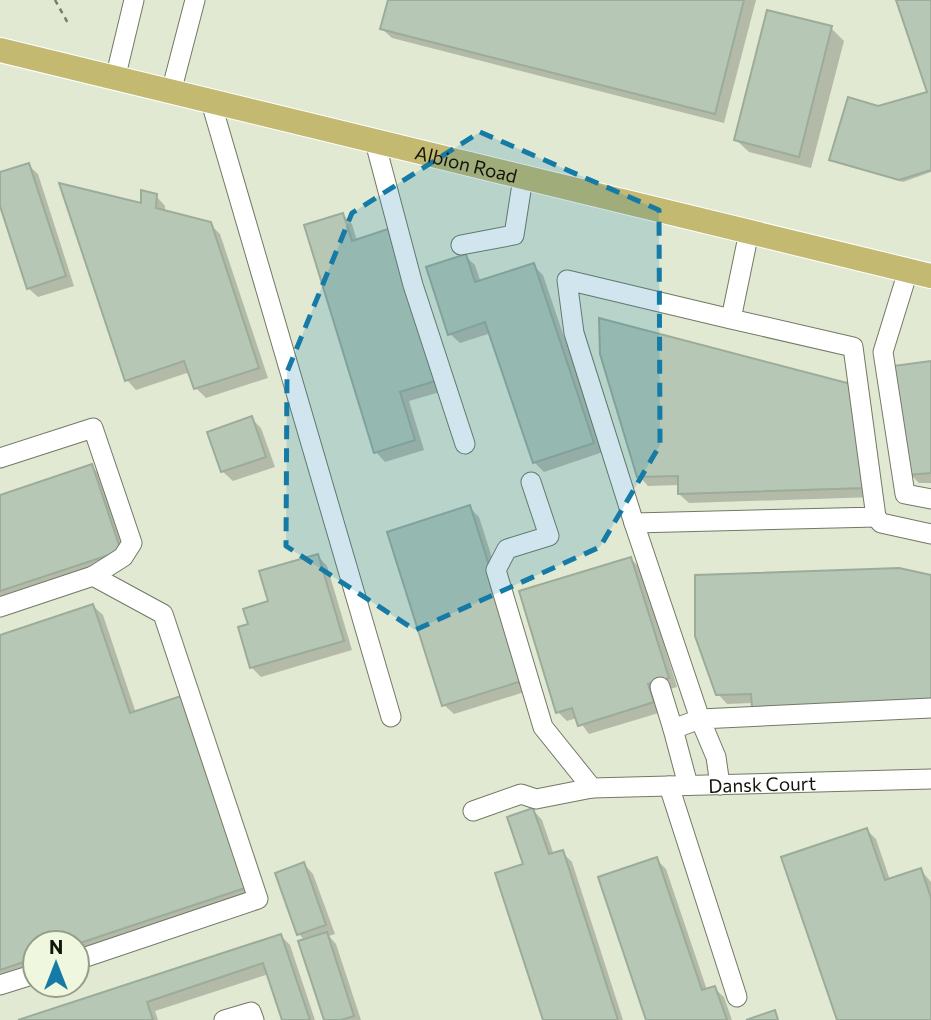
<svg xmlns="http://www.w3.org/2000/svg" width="931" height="1020" font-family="Commissioner,sans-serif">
<rect width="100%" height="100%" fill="#e2e9d2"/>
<g fill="#0003">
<path d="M389,0H756L724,123L392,38L382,29Z"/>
<path d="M898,0H931V172L903,182L831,160L878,108L929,93Z"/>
<path d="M831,28L844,41L811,168L749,152L736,140Z"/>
<path d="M28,165L38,174L74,286L38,297L28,288L0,200V174Z"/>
<path d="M156,196L165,206V212L210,224L220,234L268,378L206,398L196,388L190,372L136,390L127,380L143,205Z"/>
<path d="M343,215L352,224L357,241L447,390L409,401L424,450L385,462L376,452Z"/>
<path d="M465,256L475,265L481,283L533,265L543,275L603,452L544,472L534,462L491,333L460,343L450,334Z"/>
<path d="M931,362V483H919L910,474Z"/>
<path d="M854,386L875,497L689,503L679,494V485L648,486L639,476Z"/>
<path d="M251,418L261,428L275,467L233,481L223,472L209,433Z"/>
<path d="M91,466L101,476L129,560L0,603V497Z"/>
<path d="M469,507L479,517L534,689L454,714L444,705Z"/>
<path d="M318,556L327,566L352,650L261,677L251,667L250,625Z"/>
<path d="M631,559L641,569L677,687L656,693L662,712L589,734L577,718L567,721L558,712Z"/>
<path d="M931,577L753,703L727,704L718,694Z"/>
<path d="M93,606L103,615L136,713L260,896L77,957V943H35V971L0,982V637Z"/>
<path d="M533,810L542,820L554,855L562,852L572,862L623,1020H545L525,865Z"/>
<path d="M867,830L876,839L890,880L921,870L931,882V1020H838Z"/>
<path d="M656,859L666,869L707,990L714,988L724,997L732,1020H648Z"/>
<path d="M304,864L313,874L335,934L329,936L336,944L361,1020H326L305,941L299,934Z"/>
<path d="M281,936L290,945L315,1020H284L269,974L155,1011L158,1020H24Z"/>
</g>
<g fill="#b6c8b5" stroke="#9bac9a" stroke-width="2">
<path d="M388,0H744L715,114L380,29Z"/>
<path d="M896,0H931V170L899,180L829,160L848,97L878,106L927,92Z"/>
<path d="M767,10L832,26L799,157L734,140Z"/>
<path d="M29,163L66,276L27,289L0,206V172Z"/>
<path d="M59,183L141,203V190L157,194L156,208L211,222L259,368L194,389L184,361L125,381Z"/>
<path d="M343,213L352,241L391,228L438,380L400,392L415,440L374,453L304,225Z"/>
<path d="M466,254L475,282L534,263L594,443L533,463L485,322L448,335L426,267Z"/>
<path d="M599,318L855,385L866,488L678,494V476L637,477L600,354Z"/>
<path d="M931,361V473L908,475L893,366Z"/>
<path d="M252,416L266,457L221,472L207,432Z"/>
<path d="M92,464L121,551L0,591V495Z"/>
<path d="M470,505L525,680L442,706L387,532Z"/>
<path d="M318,554L344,641L250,668L238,627L248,624L243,609L268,601L259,571Z"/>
<path d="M631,557L669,678L648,684L654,702L578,726L572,708L556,713L519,591Z"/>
<path d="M899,568L931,575V702L752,707L751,694L716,695L695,636V575Z"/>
<path d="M93,604L130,713L187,694L251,886L77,944L35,943V958L0,970V635Z"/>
<path d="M533,808L549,854L563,850L618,1020H543L495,873L523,864L507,817Z"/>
<path d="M867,828L885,880L921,868L931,898V1020H837L781,857Z"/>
<path d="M657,857L702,990L715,986L727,1020H646L598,877Z"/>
<path d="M304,862L326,925L297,935L275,873Z"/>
<path d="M327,932L354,1016L341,1020H324L298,941Z"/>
<path d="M281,934L310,1020H282L263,963L147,1002L153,1020H18Z"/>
<path d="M775,1010L778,1020H746Z"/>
</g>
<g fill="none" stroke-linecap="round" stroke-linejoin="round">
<defs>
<g id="minor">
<path d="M115,79L134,0"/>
<path d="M171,92L195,0"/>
<path d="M211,102L391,717"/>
<path d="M375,142L413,285L465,444"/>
<path d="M461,245L514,235L523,178"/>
<path d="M908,271L883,352L905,494L931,499"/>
<path d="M731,319L853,347L876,517L634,523L574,333L567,280L731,319L749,232"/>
<path d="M0,458L93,428L132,543L123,557L93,576"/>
<path d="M531,482L549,536L507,549L496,570L543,727L592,788"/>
<path d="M876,517L881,523L931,534"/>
<path d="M634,523L700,719L673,729L688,785"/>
<path d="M0,607L93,576L163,614L258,899L77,960"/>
<path d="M660,687L673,729"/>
<path d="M720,785L716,757L700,719L931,708"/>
<path d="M669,786L737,997"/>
<path id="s1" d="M473,811L521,794L536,799L592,788L931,779"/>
<path d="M0,985L35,974"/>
<path d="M224,1020L251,1012L254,1020"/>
</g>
<g id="major">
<path id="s2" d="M0,50L931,276"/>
</g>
</defs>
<use href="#minor" stroke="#727964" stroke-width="21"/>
<use href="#major" stroke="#fff" stroke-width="26"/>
<path stroke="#767b6b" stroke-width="2.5" stroke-dasharray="5 5" stroke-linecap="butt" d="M55,0L69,25"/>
<use href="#minor" stroke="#fff" stroke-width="19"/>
<use href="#major" stroke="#c4b971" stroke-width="24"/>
</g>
<path fill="#157ba6" fill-opacity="0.2" stroke="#157ba6" stroke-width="5" stroke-dasharray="14 9" stroke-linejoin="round" d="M480,132L659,210L660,445L600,547L415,630L286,546L287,372L352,213Z"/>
<g text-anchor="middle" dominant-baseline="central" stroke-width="6" stroke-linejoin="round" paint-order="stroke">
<g font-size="19" fill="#13150d" stroke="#eff7df">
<text stroke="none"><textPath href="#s2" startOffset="480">Albion Road</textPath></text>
<text stroke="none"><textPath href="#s1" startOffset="294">Dansk Court</textPath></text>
</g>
</g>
<g transform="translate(56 964)"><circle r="33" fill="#eff7df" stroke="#979d8b" stroke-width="2"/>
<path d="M0-5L12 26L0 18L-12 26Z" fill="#157ba6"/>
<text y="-10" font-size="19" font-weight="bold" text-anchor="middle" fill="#13150d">N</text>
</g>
</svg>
